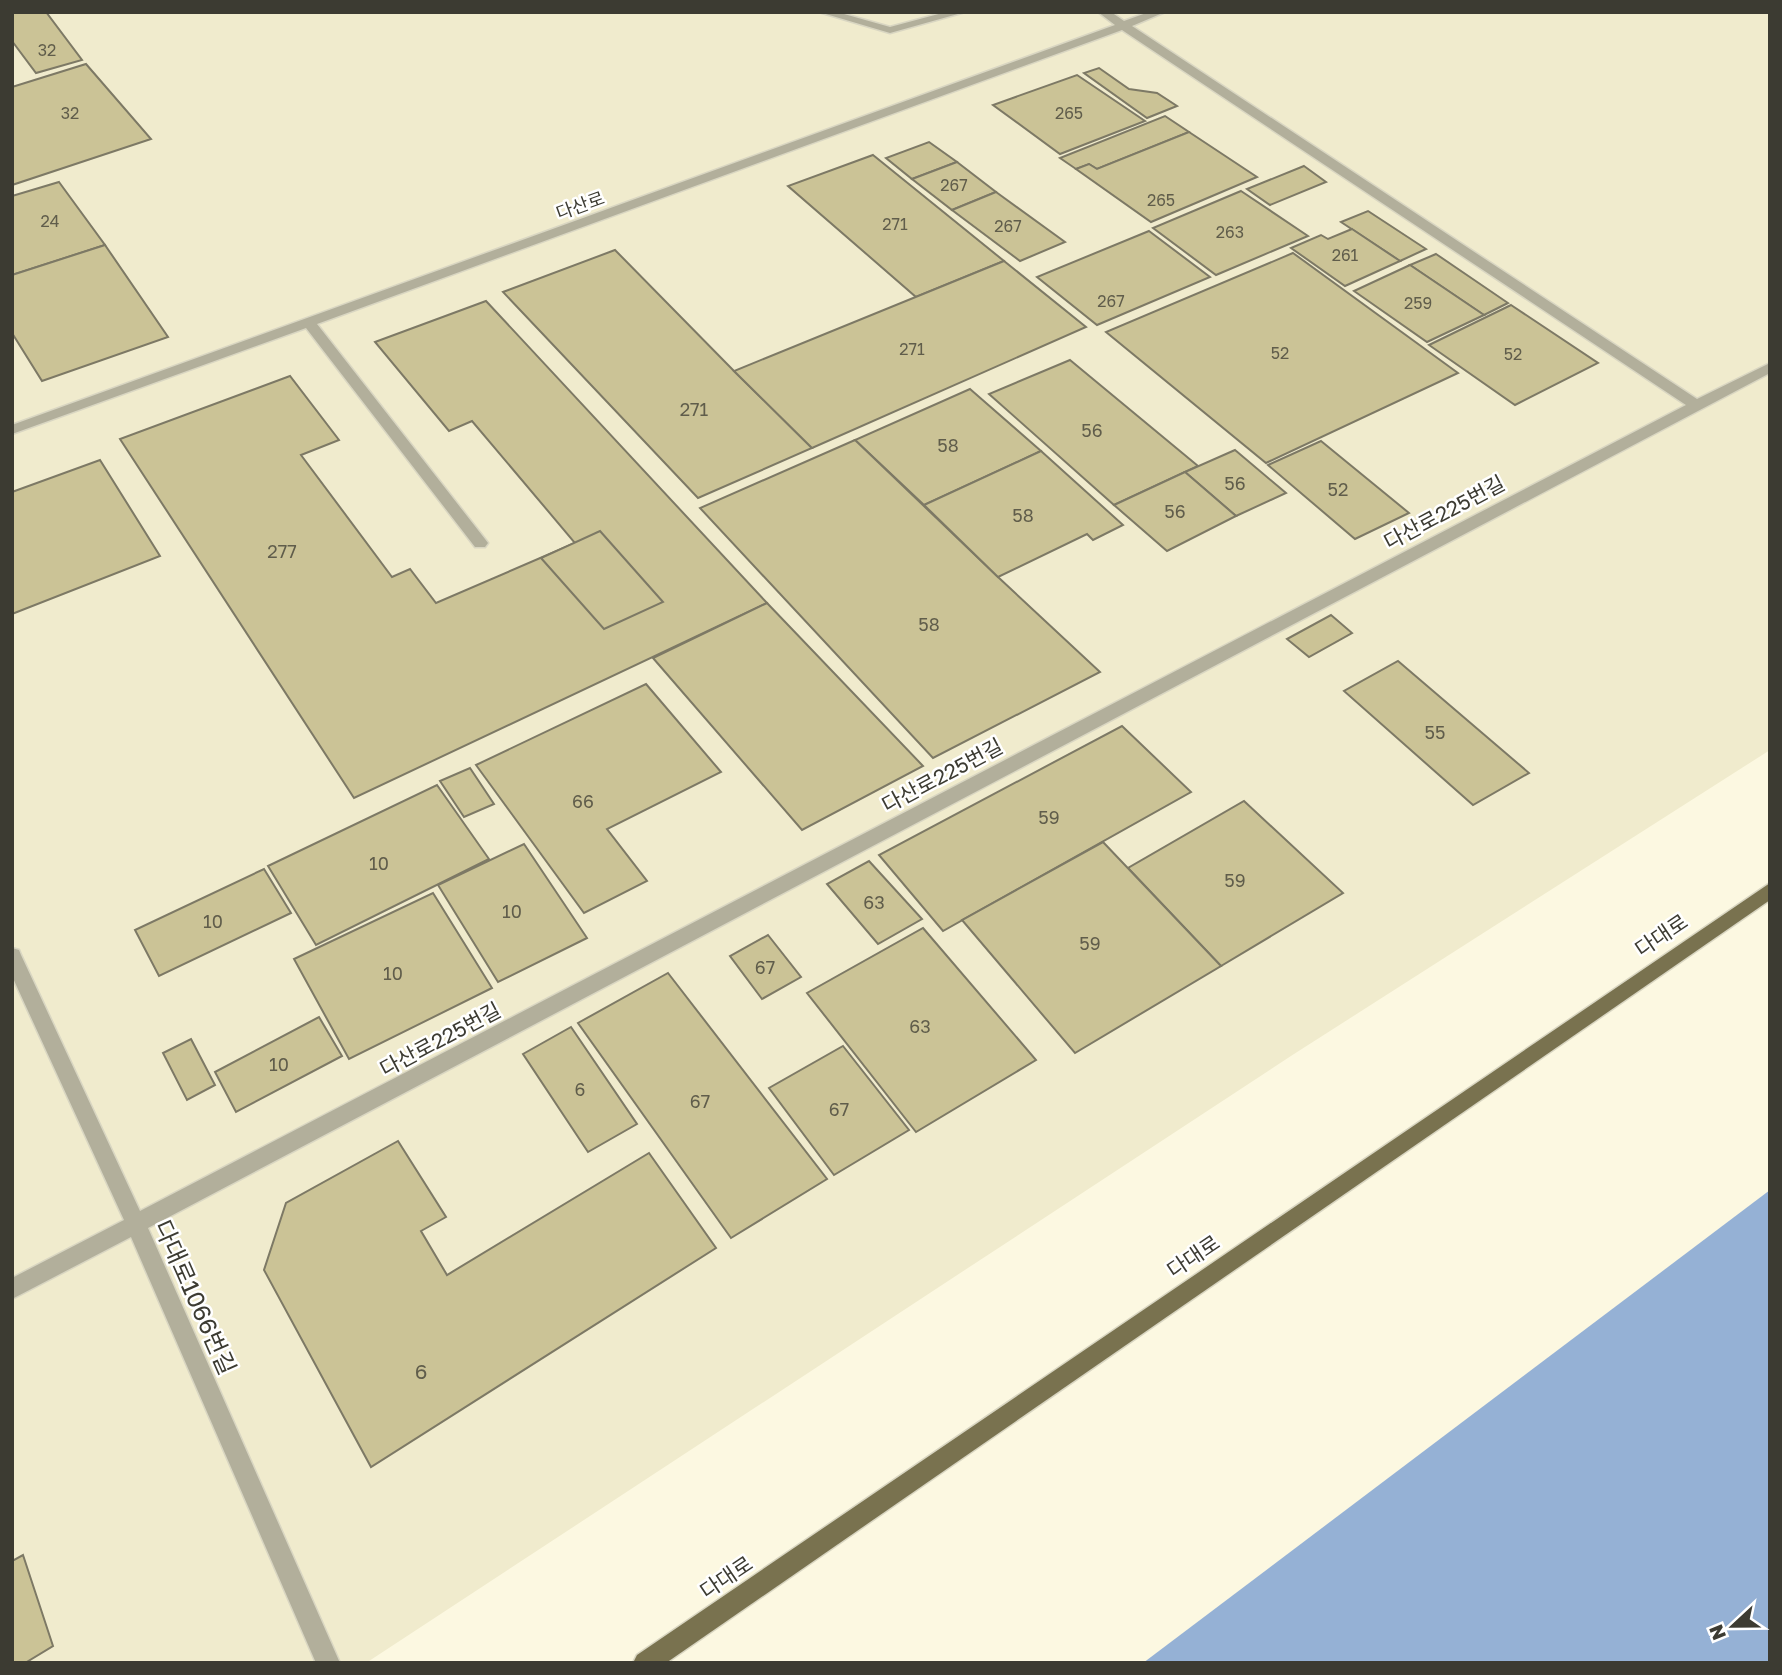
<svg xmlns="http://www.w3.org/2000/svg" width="1782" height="1675" font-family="'Golos Text','Noto Sans KR',sans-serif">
<rect width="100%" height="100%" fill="#fcf8e1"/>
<path fill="#f0ebcd" d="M12,12H1770V750L1294,1054L366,1663H12Z"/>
<path fill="#95b1d5" d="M1770,1190V1663H1143Z"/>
<g fill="#cbc396" stroke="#7d7965" stroke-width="2">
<path d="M12,12H46L82,60L36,73L12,41Z"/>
<path d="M86,64L151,139L12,185V87Z"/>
<path d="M1099,68L1129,89L1157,93L1177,106L1147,118L1084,73Z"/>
<path d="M1077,75L1145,121L1060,154L993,105Z"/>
<path d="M1165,116L1189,132L1097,169L1089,164L1076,169L1060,158Z"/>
<path d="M1189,132L1257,177L1151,222L1076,169L1089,164L1097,169Z"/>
<path d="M929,142L957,162L912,179L886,158Z"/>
<path d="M873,155L1004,261L916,297L788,186Z"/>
<path d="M957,162L996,192L952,210L912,179Z"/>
<path d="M1304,166L1326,182L1270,205L1247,189Z"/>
<path d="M59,182L105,245L12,275V196Z"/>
<path d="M1241,191L1308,236L1216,275L1153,228Z"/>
<path d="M996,192L1065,242L1020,261L952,210Z"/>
<path d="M1368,211L1426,249L1400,261L1341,222Z"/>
<path d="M1352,229L1400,261L1345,286L1291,248L1321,235L1328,239Z"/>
<path d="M1149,231L1210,277L1097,325L1037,277Z"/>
<path d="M105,245L168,337L42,381L12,333V275Z"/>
<path d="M615,250L734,371L812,448L698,498L503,292Z"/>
<path d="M1293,253L1458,373L1266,463L1106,332Z"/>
<path d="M1436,254L1508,303L1484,315L1410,265Z"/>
<path d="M1004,261L1086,327L812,448L734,371Z"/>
<path d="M1410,265L1484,315L1427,342L1354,291Z"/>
<path d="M486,301L767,603L354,798L120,439L290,376L339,440L301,455L392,577L410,569L436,603L575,543L472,421L449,431L375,342Z"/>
<path d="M1511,305L1598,363L1515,405L1429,345Z"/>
<path d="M1070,360L1198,466L1114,505L989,394Z"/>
<path d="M970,389L1041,451L924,505L855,440Z"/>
<path d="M855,440L998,577L1100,672L933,758L700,508Z"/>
<path d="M1321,441L1409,513L1355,539L1268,465Z"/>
<path d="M1235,450L1286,493L1236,516L1185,472Z"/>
<path d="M1041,451L1123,525L1093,540L1087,534L998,577L924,505Z"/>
<path d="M100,460L160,556L12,614V492Z"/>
<path d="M1185,472L1236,516L1167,551L1114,505Z"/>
<path d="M600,531L663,602L604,629L541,558Z"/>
<path d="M767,603L923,766L802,830L653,658Z"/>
<path d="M1331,615L1352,633L1309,657L1287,639Z"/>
<path d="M1398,661L1529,773L1473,805L1344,691Z"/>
<path d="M646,684L721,772L607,829L647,881L584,913L476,765Z"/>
<path d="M1122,726L1191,792L943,931L879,855Z"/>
<path d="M470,768L494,804L464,817L440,781Z"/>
<path d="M437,785L489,859L316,945L268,866Z"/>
<path d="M1244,801L1343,893L1221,966L1128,868Z"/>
<path d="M1103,842L1221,966L1075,1053L962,920Z"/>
<path d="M524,844L587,938L498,982L438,885Z"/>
<path d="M869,861L922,919L878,944L827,884Z"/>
<path d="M264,869L291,913L159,976L135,930Z"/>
<path d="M433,893L492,988L349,1059L294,959Z"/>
<path d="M923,928L1036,1060L916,1132L807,993Z"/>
<path d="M768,935L801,977L762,999L730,956Z"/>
<path d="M668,973L827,1179L731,1238L578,1023Z"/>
<path d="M319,1017L342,1056L236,1112L215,1072Z"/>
<path d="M571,1027L637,1124L588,1152L523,1054Z"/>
<path d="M191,1039L215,1085L187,1100L163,1053Z"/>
<path d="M843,1046L909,1130L834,1175L769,1088Z"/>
<path d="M398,1141L446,1217L421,1231L447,1275L649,1153L716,1248L371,1467L264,1270L286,1203Z"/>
<path d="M23,1555L53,1646L25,1663H12V1561Z"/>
</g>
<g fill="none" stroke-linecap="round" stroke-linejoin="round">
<defs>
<g id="minor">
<path d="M819,12H837L890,27L946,12H965L890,33Z"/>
<path d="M1098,12H1111L1124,21L1149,12H1165L1132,26L1697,399L1770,363V373L148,1228L340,1663H316L131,1237L12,1299V1278L124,1220L12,976V948L19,950L21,955L140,1211L1686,405L1122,30L317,324L485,539L488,543L485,547H475L306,328L12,434V425L1115,25Z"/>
</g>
<path id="major" d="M1770,883V900L666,1663H633L637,1655Z"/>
</defs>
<use href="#minor" stroke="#d9d6c2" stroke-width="3"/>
<use href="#major" stroke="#d9d6c2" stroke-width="3"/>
<use href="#minor" fill="#b2af9b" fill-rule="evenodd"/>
<use href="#major" fill="#79724f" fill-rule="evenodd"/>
</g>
<g text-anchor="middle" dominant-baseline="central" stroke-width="5" stroke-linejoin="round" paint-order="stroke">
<g font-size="16" fill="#605d4b">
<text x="47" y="50">32</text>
<text x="70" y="113">32</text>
<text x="1069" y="113">265</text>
<text x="954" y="185">267</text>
<text x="1161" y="200">265</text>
<text x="50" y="221">24</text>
<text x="895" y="224">271</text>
<text x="1008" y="226">267</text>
<text x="1230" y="232">263</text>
<text x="1345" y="255">261</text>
<text x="1111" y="301">267</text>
<text x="1418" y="303">259</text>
<text x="912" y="349">271</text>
<text x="1280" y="353">52</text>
<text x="1513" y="354">52</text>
</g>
<g font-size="18" fill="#3c3b32" stroke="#fff">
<text transform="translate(580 205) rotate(-20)">다산로</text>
</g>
<g font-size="18" fill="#605d4b">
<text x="694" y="409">271</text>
<text x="1092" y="430">56</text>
<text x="948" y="445">58</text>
<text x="1235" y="483">56</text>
<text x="1338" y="489">52</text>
<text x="1175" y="511">56</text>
<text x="1023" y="515">58</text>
<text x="282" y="551">277</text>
<text x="929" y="624">58</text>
<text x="1435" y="732">55</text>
<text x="583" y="801">66</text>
<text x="1049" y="817">59</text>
<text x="379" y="863">10</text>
<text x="1235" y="880">59</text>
<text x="874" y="902">63</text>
<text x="512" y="911">10</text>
<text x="213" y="921">10</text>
<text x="1090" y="943">59</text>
<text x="765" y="967">67</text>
<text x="393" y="973">10</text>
<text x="920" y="1026">63</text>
<text x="279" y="1064">10</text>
<text x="580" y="1089">6</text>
<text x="700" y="1101">67</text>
<text x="839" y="1109">67</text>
</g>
<g font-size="21" fill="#3c3b32" stroke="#fff">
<text transform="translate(1444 512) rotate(-28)">다산로225번길</text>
<text transform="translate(942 775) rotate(-28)">다산로225번길</text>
<text transform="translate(1661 935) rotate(-34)">다대로</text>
<text transform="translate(440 1039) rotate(-28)">다산로225번길</text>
<text transform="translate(1193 1256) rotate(-34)">다대로</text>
<text transform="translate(726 1577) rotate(-34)">다대로</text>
</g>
<g font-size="21" fill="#605d4b">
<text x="421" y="1371">6</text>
</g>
<g font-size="24" fill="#3c3b32" stroke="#fff">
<text transform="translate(196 1297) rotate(66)">다대로1066번길</text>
</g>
</g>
<rect width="1782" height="1675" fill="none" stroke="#3c3b32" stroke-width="28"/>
<g transform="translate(1733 1626) rotate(248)" stroke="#ffffff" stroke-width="5" paint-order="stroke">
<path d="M0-5L12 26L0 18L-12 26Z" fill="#3c3b32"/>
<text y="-10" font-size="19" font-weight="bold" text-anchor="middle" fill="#3c3b32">N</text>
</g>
</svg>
